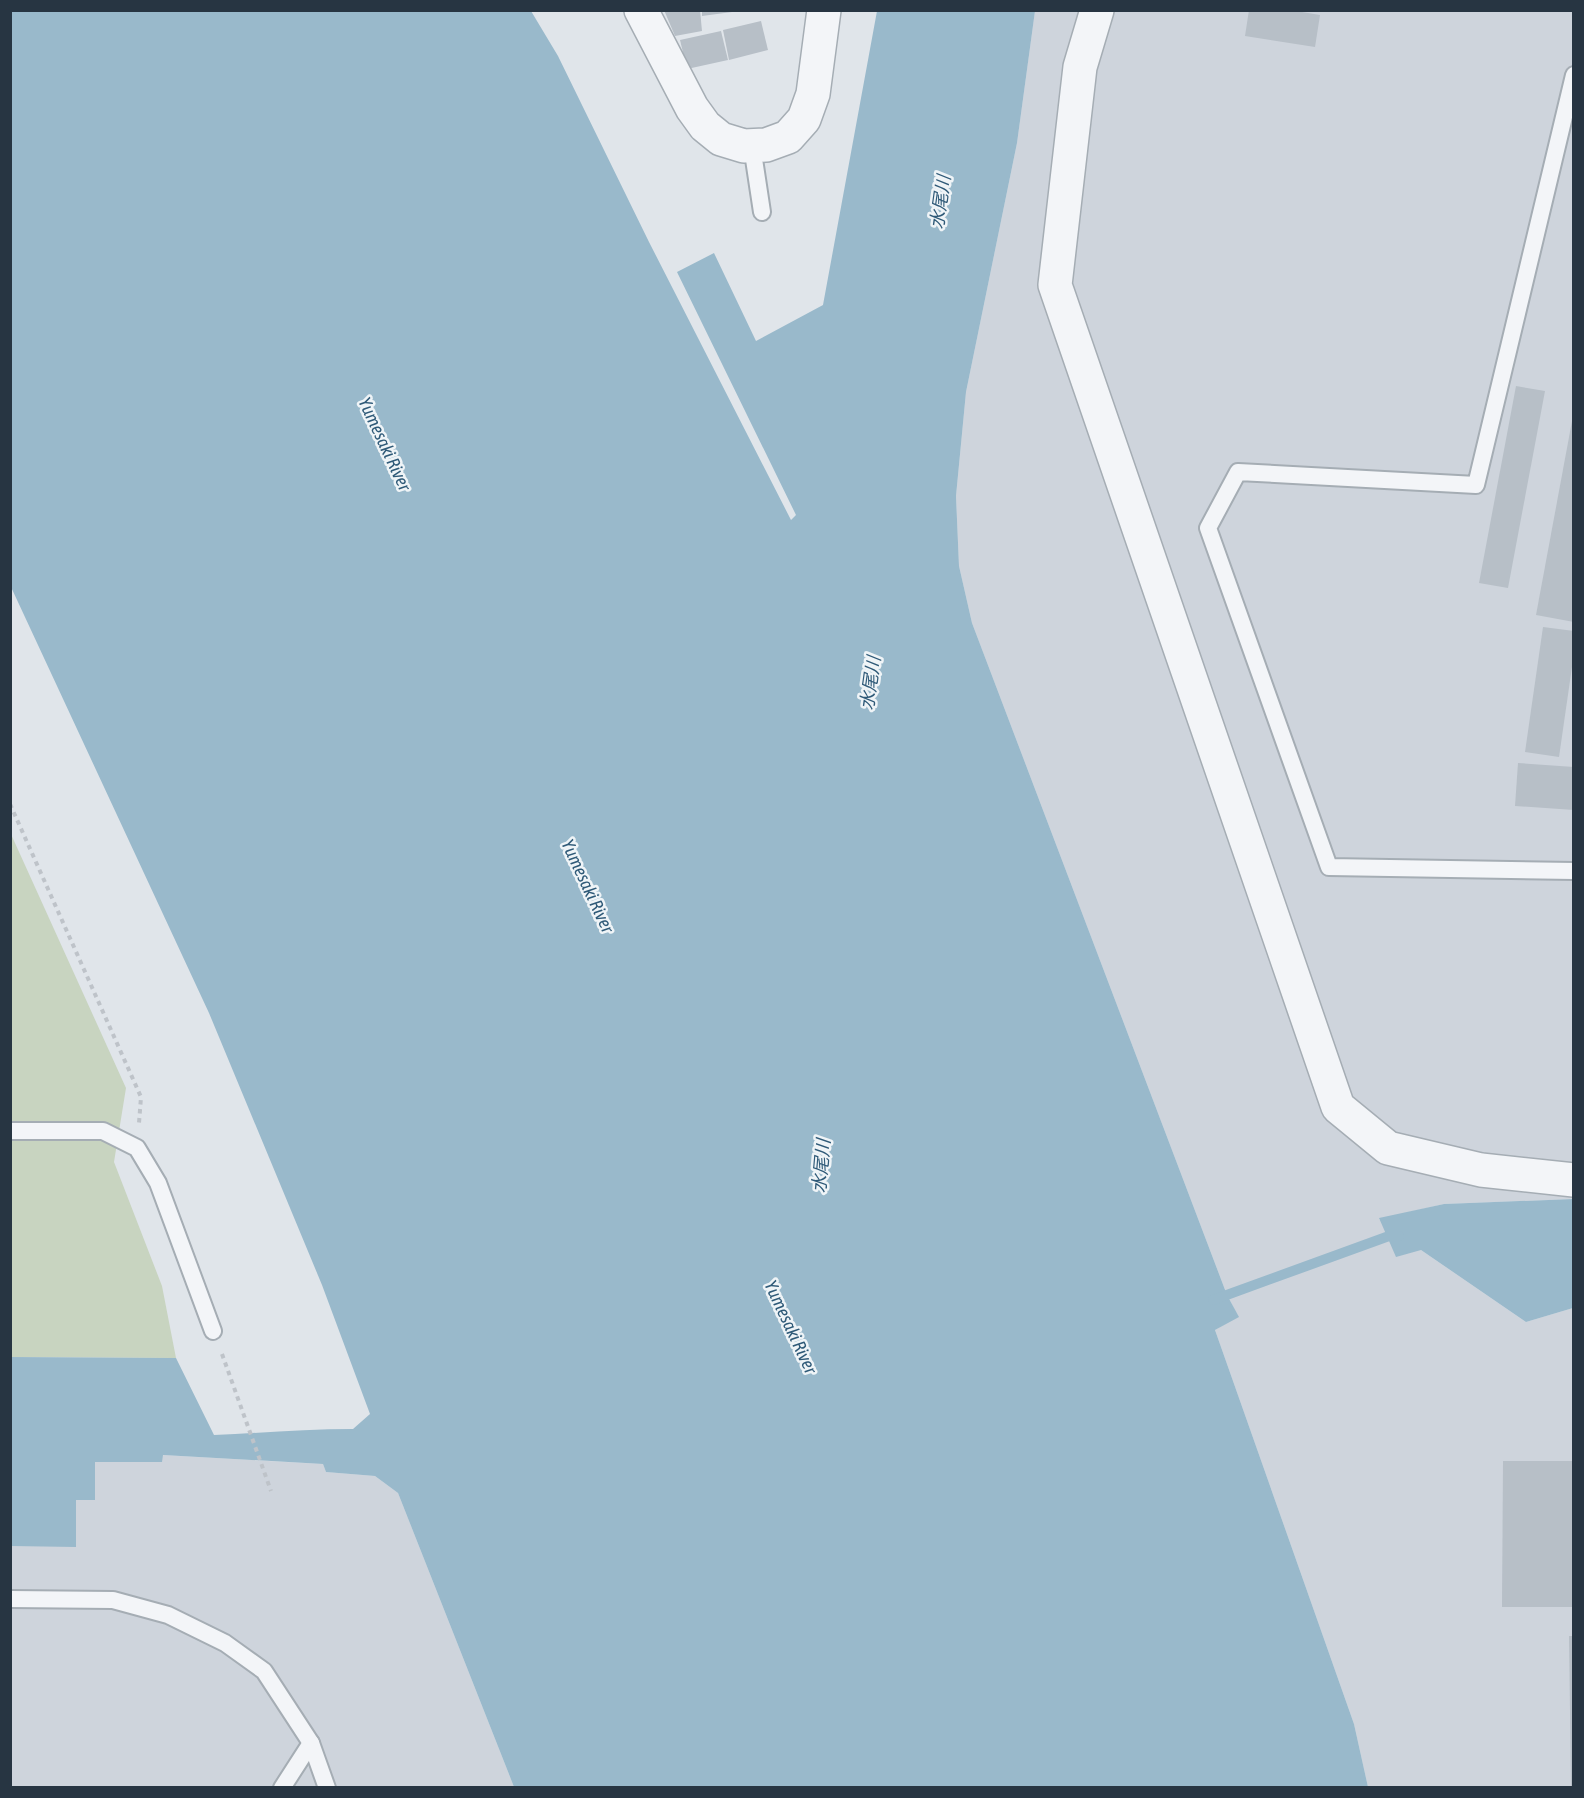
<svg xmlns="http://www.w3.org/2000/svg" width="1584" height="1798" font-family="'Asap Condensed','Noto Sans JP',sans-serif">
<rect width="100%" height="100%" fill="#e0e5ea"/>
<g fill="#ced4dc">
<path d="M1035,11H1573V1199L1444,1204L1379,1219L1421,1250L1526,1322L1573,1308V1787H1368L1354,1724L1215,1330L1238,1316L1227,1295L972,623L959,566L956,496L966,392L1017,143Z"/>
<path d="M162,1455L323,1464L326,1472L375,1476L398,1493L514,1787L11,1788V1546H76V1499L95,1462H161Z"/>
</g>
<path fill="#c8d4c0" d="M10,832L126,1088L114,1162L162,1286L176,1358L11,1357Z"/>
<g fill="#99b9cb">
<path d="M11,10L531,11L558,56L649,242L791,520L796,515L677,272L714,253L756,341L823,305L877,11H1035L1017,143L966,392L956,496L959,566L972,623L1227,1295L1239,1317L1215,1330L1354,1724L1368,1787H514L398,1493L375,1476L326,1472L323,1464L163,1455L162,1462H95V1500H76V1547L11,1546V1357L176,1358L214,1435C261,1433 307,1429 353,1429L370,1414L322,1285L209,1013L11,587Z"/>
<path d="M1573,1199V1308L1526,1322L1421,1250L1396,1257L1379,1218L1444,1204Z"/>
</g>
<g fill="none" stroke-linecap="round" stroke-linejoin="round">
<path stroke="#99b9cb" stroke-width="10" d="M1213,1300L1389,1236H1399"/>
</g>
<g fill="#b7bfc7">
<path d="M664,10H700L702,31L675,36Z"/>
<path d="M702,10H732V12L702,16Z"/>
<path d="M1249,10H1290L1320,15L1315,47L1245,36Z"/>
<path d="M761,21L768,50L729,60L723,30Z"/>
<path d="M721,31L728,60L687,69L680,40Z"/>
<path d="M1516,386L1545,391L1508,588L1479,583Z"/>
<path d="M1572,421H1574V622L1536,615Z"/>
<path d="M1543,627L1574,631V653L1559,757L1525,752Z"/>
<path d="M1518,763L1574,767V810L1515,806Z"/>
<path d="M1503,1461H1574V1607H1502Z"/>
<path d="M1569,1636H1574V1788H1571Z"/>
</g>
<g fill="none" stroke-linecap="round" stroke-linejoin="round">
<defs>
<g id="lane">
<path d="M1574,75L1476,485L1238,472L1208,528L1329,867L1574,871"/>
<path d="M752,146L762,212"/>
<path d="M10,1131H103L137,1148L158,1183L213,1331"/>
<path d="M10,1599L113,1600L168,1615L225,1643L264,1671L311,1743L327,1788"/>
<path d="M282,1788L311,1743"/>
</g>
<g id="street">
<path d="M641,10L692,108L705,126L721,139L744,146L766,145L788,137L804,119L813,94L824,10"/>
<path d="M1097,10L1080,67L1055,285L1338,1107L1388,1148L1481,1170L1574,1180"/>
</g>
</defs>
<use href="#lane" stroke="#a5adb4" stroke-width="20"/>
<use href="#street" stroke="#a5adb4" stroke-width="36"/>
<g stroke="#bec3c9" stroke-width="4" stroke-dasharray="4.5 4.5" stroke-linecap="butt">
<path d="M10,804L141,1097L139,1123"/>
<path d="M222,1354L271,1491"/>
</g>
<use href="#lane" stroke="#f3f5f8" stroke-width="16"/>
<use href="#street" stroke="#f3f5f8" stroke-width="33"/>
</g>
<g text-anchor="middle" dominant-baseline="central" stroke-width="5" stroke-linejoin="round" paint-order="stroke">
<g font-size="18" font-style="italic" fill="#2f5a78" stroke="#eff4f7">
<text transform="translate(940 202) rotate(-82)">水尾川</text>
<text transform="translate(385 444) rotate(65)">Yumesaki River</text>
<text transform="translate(870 683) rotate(-82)">水尾川</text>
<text transform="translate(588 886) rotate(65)">Yumesaki River</text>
<text transform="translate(821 1166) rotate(-85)">水尾川</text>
<text transform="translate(791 1327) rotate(65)">Yumesaki River</text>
</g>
</g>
<rect width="1584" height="1798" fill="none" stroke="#273542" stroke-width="24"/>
</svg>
